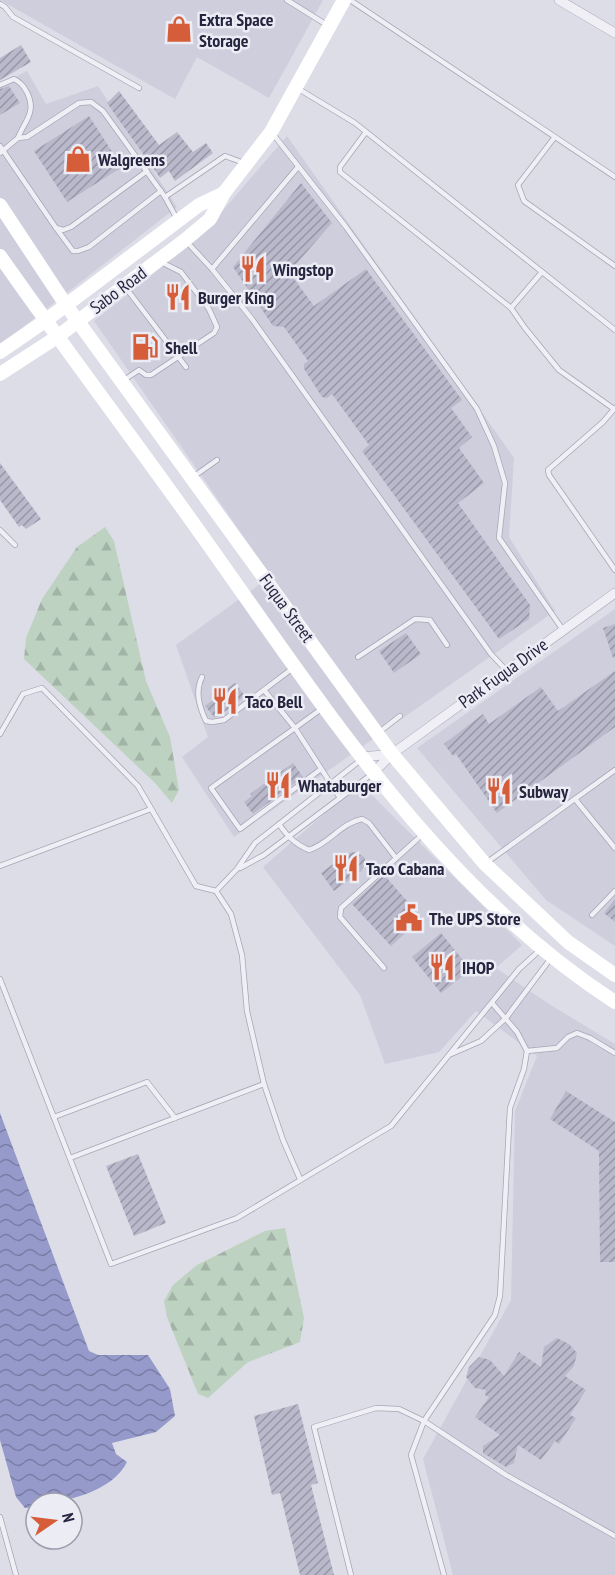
<svg xmlns="http://www.w3.org/2000/svg" width="615" height="1575" font-family="'PT Sans Narrow',sans-serif">
<defs>
<pattern id="forest-firs" width="22" height="20" patternUnits="userSpaceOnUse" patternTransform="scale(1.5)"><rect width="22" height="20" fill="#bdd2c0"/><path d="M5 1l3.5 6h-7zM16 11l3.5 6h-7z" fill="#a2b4a6"/></pattern>
<pattern id="water-waves" width="16" height="10" patternUnits="userSpaceOnUse" patternTransform="scale(1.5)"><rect width="16" height="10" fill="#959aca"/><path d="M0 5q4-4 8 0t8 0" fill="none" stroke="#797da5"/></pattern>
<pattern id="building-hatch" width="6" height="6" patternUnits="userSpaceOnUse" patternTransform="scale(1.5)"><rect width="6" height="6" fill="#bab9cb"/><path d="M-1 1l2-2M0 6l6-6M5 7l2-2" fill="none" stroke="#9796a6"/></pattern>
</defs>
<rect width="100%" height="100%" fill="#dddde8"/>
<g fill="#cecedd">
<path d="M0,0H323L269,98L197,57L175,99Z"/>
<path d="M27,71L46,104L98,86L177,207L0,345V85Z"/>
<path d="M287,136L514,458L509,537L555,611L234,837L182,757L208,737L176,645L271,576L94,321L201,236Z"/>
<path d="M615,609V946L546,900L417,748Z"/>
<path d="M360,783L522,945L496,968L549,1004L615,1044V1575H453L423,1459L511,1300L515,1111L537,1056L476,1011L439,1052L385,1064L360,995L263,867Z"/>
</g>
<g fill="url(#forest-firs)">
<path d="M105,527L114,541L146,681L170,737L179,790L172,803L155,783L24,659L26,638L42,599L77,547Z"/>
<path d="M285,1228L304,1318L300,1342L248,1362L208,1398L198,1394L167,1317L164,1301L173,1285L197,1265L265,1231Z"/>
</g>
<path fill="url(#water-waves)" d="M0,1113L89,1351L98,1355H148L170,1389L175,1416L156,1432L112,1443L116,1454L127,1462C113,1491 66,1503 36,1503V1507L25,1508L16,1497L0,1440Z"/>
<g fill="url(#building-hatch)">
<path d="M21,45L31,62L0,80V58Z"/>
<path d="M9,86L20,103L0,115V89Z"/>
<path d="M119,91L159,145L177,132L193,152L206,143L213,153L175,181L169,171L160,178L107,103Z"/>
<path d="M89,116L122,167L67,202L34,151Z"/>
<path d="M301,183L332,223L289,272L314,306L366,269L462,400L451,408L472,437L459,448L484,483L458,503L530,605L529,619L499,639L362,451L369,445L332,394L327,398L322,397L304,369V364L308,361L284,327L273,326L233,267Z"/>
<path d="M0,463L41,519L26,529L22,525L19,527L0,500Z"/>
<path d="M615,624V657L613,658L603,628Z"/>
<path d="M406,633L421,654L394,673L379,651Z"/>
<path d="M615,671V727L497,813L456,754L453,756L444,744L483,714L489,724L541,687L558,711Z"/>
<path d="M235,683L245,696L219,716L214,717L205,706Z"/>
<path d="M293,763L303,777L253,814L244,802L252,796L250,794Z"/>
<path d="M356,852L364,857L366,864L361,871L334,891L321,873L348,853Z"/>
<path d="M384,875L422,918L391,946L352,904Z"/>
<path d="M615,899V922L604,913Z"/>
<path d="M441,933L463,960L460,962L468,972L441,993L412,957Z"/>
<path d="M566,1091L615,1122V1262H600L599,1151L550,1119Z"/>
<path d="M138,1154L166,1223L134,1236L106,1166Z"/>
<path d="M557,1338L569,1344L577,1353L574,1366L565,1376L586,1390L570,1415L576,1418L559,1444L555,1441L541,1460L518,1445L514,1463L506,1467L483,1453V1446L500,1435L475,1417L489,1397L485,1395L486,1390L475,1388L466,1377L469,1367L479,1357L490,1360L504,1376L519,1352L541,1367L544,1347Z"/>
<path d="M298,1404L318,1483L311,1485L334,1575H300L280,1493L272,1495L254,1416Z"/>
</g>
<g fill="none" stroke-linecap="round" stroke-linejoin="round">
<defs>
<g id="lane">
<path d="M287,0L327,25"/>
<path d="M350,0L615,177"/>
<path d="M0,4L5,7L13,17L139,88"/>
<path d="M0,85L14,79C25,84 33,100 30,112C28,121 21,129 18,138"/>
<path d="M297,88L355,123L615,330"/>
<path d="M366,132L340,167V172L511,308L525,328L559,370L614,409"/>
<path d="M273,134L346,227L477,409L494,446L505,483L499,538L563,630"/>
<path d="M554,138L518,185L524,201L615,266"/>
<path d="M0,146L56,228L63,230L71,227L147,171"/>
<path d="M0,153L18,138L27,137L79,103L91,102L103,111L165,197"/>
<path d="M177,219L165,197L225,156L244,163"/>
<path d="M56,228L73,251H78L89,247L161,191"/>
<path d="M186,241L212,269L252,319L491,654L507,671"/>
<path d="M212,269L298,167"/>
<path d="M126,288L186,367"/>
<path d="M511,308L542,272"/>
<path d="M124,380L139,370L146,375H151L214,333L217,327L209,309L181,272L161,262"/>
<path d="M615,408L603,422L548,470L549,475L615,570"/>
<path d="M193,477L217,460"/>
<path d="M0,530L15,545"/>
<path d="M358,657L415,619L430,620L447,645"/>
<path d="M202,677C195,692 199,706 206,721L212,722L224,720L293,668"/>
<path d="M264,690L295,728L324,707"/>
<path d="M378,733L400,716"/>
<path d="M0,734L23,694L42,688L138,786L196,886L216,891L237,869L255,843L362,759"/>
<path d="M321,769L240,829L211,788L295,728L340,798"/>
<path d="M575,799L615,848"/>
<path d="M279,824C287,836 295,844 309,850C329,844 341,823 362,819L369,823L396,858"/>
<path d="M486,863L615,770"/>
<path d="M0,866L151,809"/>
<path d="M240,868L264,855L372,774"/>
<path d="M216,891L231,914L242,955L247,1011L264,1084L283,1140L300,1179"/>
<path d="M592,915L615,891"/>
<path d="M384,968L340,917L341,908L423,834"/>
<path d="M0,979L111,1264L237,1218L391,1126L519,969L540,950"/>
<path d="M527,1051L557,1048L568,1037L577,1033L590,1038L615,1053"/>
<path d="M451,1054L481,1041L506,1018L551,958"/>
<path d="M54,1117L147,1082L175,1118"/>
<path d="M70,1158L264,1084"/>
<path d="M0,1517L16,1575"/>
<path d="M351,1575L314,1427L376,1408L399,1409L424,1421L506,1475L615,1536"/>
<path d="M444,1575L411,1455L424,1421L495,1315L500,1296L510,1108L524,1069L527,1051L517,1032L492,1003"/>
</g>
<g id="street">
<path d="M559,0L615,33"/>
<path d="M363,757L392,754"/>
<path d="M374,772L392,754L615,593"/>
</g>
</defs>
<use href="#lane" stroke="#a6a6b5" stroke-width="6"/>
<use href="#street" stroke="#a6a6b5" stroke-width="10"/>
<use href="#lane" stroke="#f0eff6" stroke-width="4.5"/>
<use href="#street" stroke="#f0eff6" stroke-width="9"/>
<g stroke="#fff" stroke-width="14">
<path d="M0,205L66,305L392,754L485,864L568,942L615,975"/>
<path d="M0,256C72,359 148,458 220,561C334,722 446,893 615,1002"/>
<path d="M0,352L45,321L199,205L224,193"/>
<path d="M0,374L57,337L185,240L210,219L224,193L271,132L344,0"/>
</g>
</g>
<defs>
<symbol id="shop-bare" viewBox="-9 -9 18 18"><path d="M-5-2.5h2.3a2.7 3.5 0 0 1 5.4 0H5L5.5 6h-11ZM-1.5-2.5h3a1.5 2.3 0 0 0-3 0Z" fill="#d65d39" stroke="#ececf5" stroke-width="2.5" paint-order="stroke"/></symbol>
<symbol id="restaurant-bare" viewBox="-9 -9 18 18"><path d="M-5-6h1v4h1v-4h1v4h1v-4h1v5L-1.5 .5V6h-2V.5L-5-1ZM5-6V6H3V1.5H1.5Q1.5-4 5-6Z" fill="#d65d39" stroke="#ececf5" stroke-width="2.5" paint-order="stroke"/></symbol>
<symbol id="fuel-bare" viewBox="-9 -9 18 18"><path d="M-5.5-6h7V0h2V4h1.3V-2.5L3-4.5l.8-.8L6-3V5H2.5V1h-1V6h-7ZM-4.2-4.7v3.2H.2V-4.7Z" fill="#d65d39" stroke="#ececf5" stroke-width="2.5" paint-order="stroke"/></symbol>
<symbol id="civic-bare" viewBox="-9 -9 18 18"><path d="M-.6-6.5H3V-4.5H.6V-3L4-1V1h2V6H-6V1h2V-1L-.6-3ZM-1.2 2.5V6h2.4V2.5Z" fill="#d65d39" stroke="#ececf5" stroke-width="2.5" paint-order="stroke"/></symbol>
</defs>
<g fill-rule="evenodd">
<use href="#shop-bare" x="160" y="10" width="38" height="38"/>
<use href="#shop-bare" x="59" y="140" width="38" height="38"/>
<use href="#restaurant-bare" x="234" y="250" width="38" height="38"/>
<use href="#restaurant-bare" x="159" y="278" width="38" height="38"/>
<use href="#fuel-bare" x="126" y="328" width="38" height="38"/>
<use href="#restaurant-bare" x="206" y="682" width="38" height="38"/>
<use href="#restaurant-bare" x="259" y="766" width="38" height="38"/>
<use href="#restaurant-bare" x="480" y="772" width="38" height="38"/>
<use href="#restaurant-bare" x="327" y="849" width="38" height="38"/>
<use href="#civic-bare" x="390" y="899" width="38" height="38"/>
<use href="#restaurant-bare" x="423" y="948" width="38" height="38"/>
</g>
<g text-anchor="middle" dominant-baseline="central" stroke-width="5" stroke-linejoin="round" paint-order="stroke">
<g font-size="18" font-weight="bold" fill="#26253f" stroke="#ececf5" text-anchor="start">
<text x="199" y="19">Extra Space<tspan x="199" dy="21">Storage</tspan></text>
<text x="98" y="159">Walgreens</text>
<text x="273" y="269">Wingstop</text>
<text x="198" y="297">Burger King</text>
<text x="165" y="347">Shell</text>
<text x="245" y="701">Taco Bell</text>
<text x="298" y="785">Whataburger</text>
<text x="519" y="791">Subway</text>
<text x="366" y="868">Taco Cabana</text>
<text x="429" y="918">The UPS Store</text>
<text x="462" y="967">IHOP</text>
</g>
<g font-size="18" fill="#26253f" stroke="#ececf5">
<text transform="translate(118 290) rotate(-37)">Sabo Road</text>
<text transform="translate(287 608) rotate(54)">Fuqua Street</text>
<text transform="translate(503 673) rotate(-36)">Park Fuqua Drive</text>
</g>
</g>
<g transform="translate(54 1521) rotate(76)"><circle r="28" fill="#ececf5" stroke="#9d9cac" stroke-width="1.5"/>
<path d="M0-4.5L10 22L0 15L-10 22Z" fill="#d65d39"/>
<text y="-9" font-size="16" font-weight="bold" text-anchor="middle" fill="#26253f">N</text>
</g>
</svg>
